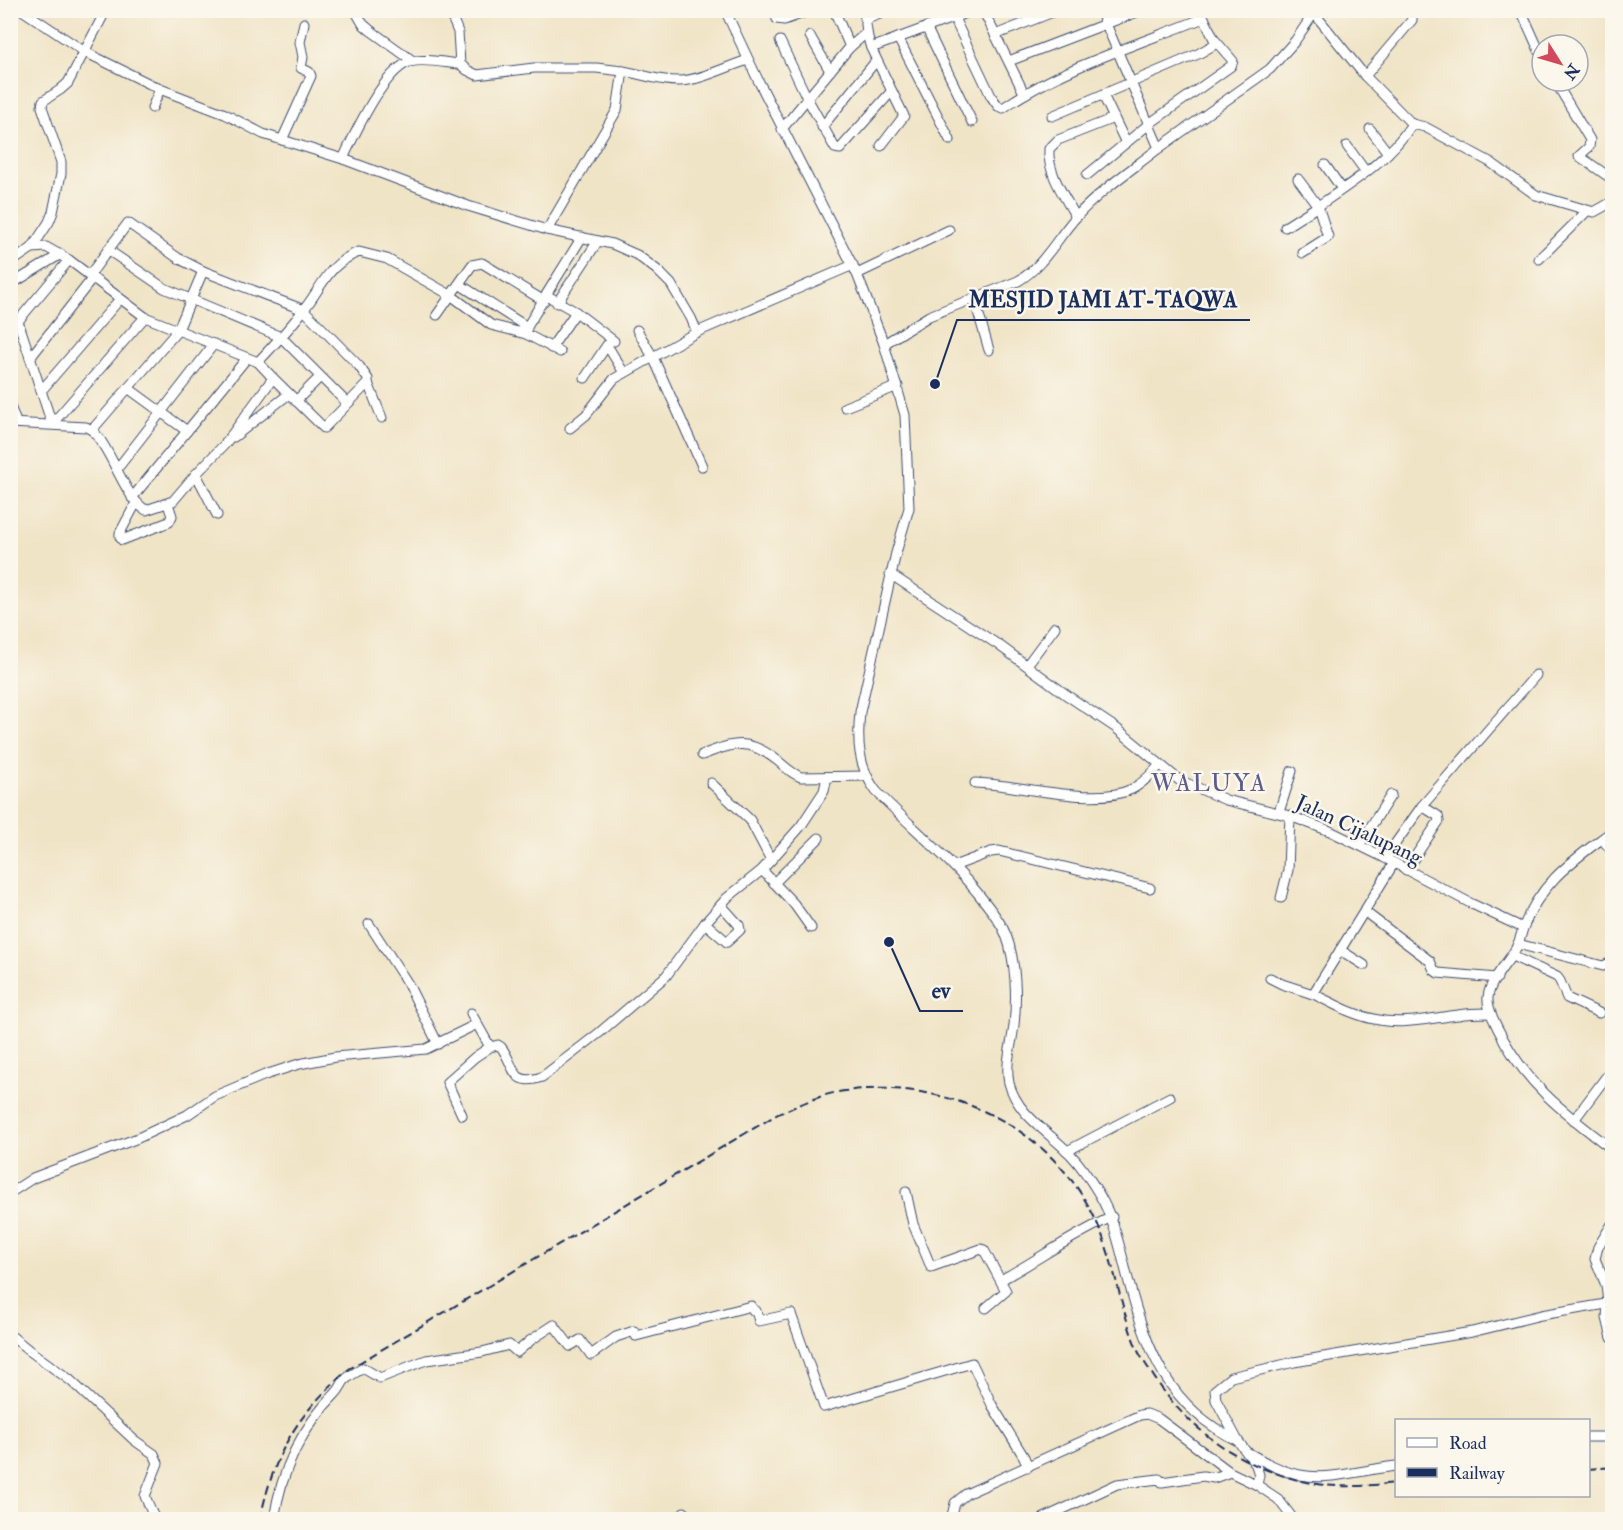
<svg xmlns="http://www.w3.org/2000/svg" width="1623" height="1530" font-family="'IM FELL Double Pica',serif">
<rect width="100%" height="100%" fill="#fbf7ec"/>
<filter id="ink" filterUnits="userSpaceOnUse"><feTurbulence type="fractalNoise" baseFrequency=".0167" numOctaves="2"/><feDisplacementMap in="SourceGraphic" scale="12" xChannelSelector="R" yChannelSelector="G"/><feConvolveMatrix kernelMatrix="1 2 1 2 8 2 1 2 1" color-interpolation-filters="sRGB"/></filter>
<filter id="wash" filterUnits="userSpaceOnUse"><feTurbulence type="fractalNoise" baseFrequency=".008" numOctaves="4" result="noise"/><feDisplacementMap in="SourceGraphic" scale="24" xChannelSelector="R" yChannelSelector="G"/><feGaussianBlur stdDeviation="1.35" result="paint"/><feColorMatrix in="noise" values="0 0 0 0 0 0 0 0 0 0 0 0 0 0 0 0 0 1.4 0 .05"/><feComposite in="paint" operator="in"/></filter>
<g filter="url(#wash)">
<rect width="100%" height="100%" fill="#f0e4c6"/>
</g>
<g filter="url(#ink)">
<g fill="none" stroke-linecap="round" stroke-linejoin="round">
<defs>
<g id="minor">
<path d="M22,10L85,52L160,89L225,114L263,134L343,159L468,206L547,230L612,244L637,255L657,270L671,284L691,318L697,332"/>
<path d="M155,10H163"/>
<path d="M355,10L363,24L370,30L413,61"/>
<path d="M449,10L458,32L460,64L467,70L477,75L534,68H596L623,71"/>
<path d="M725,10L758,80L857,274L884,344L905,415L909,508L896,553L860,712C857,741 858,767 876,791C912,828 952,860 984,901C992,911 1001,922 1006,935C1016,961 1017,997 1014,1025C1012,1044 1005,1064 1009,1083C1017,1114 1046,1130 1067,1151C1080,1163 1090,1179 1099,1194C1115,1221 1120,1249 1128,1279C1147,1351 1168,1407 1238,1441"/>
<path d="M774,10L777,19L784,20L812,10"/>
<path d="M834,10L850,47"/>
<path d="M863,10C867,23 866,35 871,48L974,10"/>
<path d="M983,10L1024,93"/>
<path d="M1409,10L1412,15V20L1365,76L1412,124L1425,127L1490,162L1536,195L1594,212L1612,202"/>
<path d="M1521,10L1542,57"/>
<path d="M1314,13L1365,76"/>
<path d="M954,18L991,96L998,106L1003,108C1060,68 1139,44 1204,18"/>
<path d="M866,19L890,10"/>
<path d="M926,27L972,122"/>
<path d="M995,35L1058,10"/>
<path d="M810,36L830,71"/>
<path d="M898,38L950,140"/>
<path d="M780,41L807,98L835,148L840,149L891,92"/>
<path d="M871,48L904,116L881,146"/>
<path d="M1009,61L1142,10"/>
<path d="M1555,81L1590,140L1589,147L1579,156L1612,179"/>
<path d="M1103,95L1126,143"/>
<path d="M152,108L160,89"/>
<path d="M1052,116L1198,54L1217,43"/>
<path d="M822,127L876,61"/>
<path d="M782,129L850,47L865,34"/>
<path d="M1370,129L1388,153"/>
<path d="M282,140L311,76L309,72L301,68L303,57L300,42L304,23"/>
<path d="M1347,146L1366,172"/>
<path d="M1159,148L1270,69L1295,41L1316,10"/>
<path d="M343,159C354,135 384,69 410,62C422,58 447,63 460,64"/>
<path d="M1325,165L1342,189"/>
<path d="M1087,175L1149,124L1231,66L1233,61L1214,39L1200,10"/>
<path d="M1298,179L1318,206C1352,183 1390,159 1412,124"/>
<path d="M1076,217C1065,197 1047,173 1049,149L1058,140L1114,118"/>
<path d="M1285,227L1318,206L1328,237L1303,253"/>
<path d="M547,230L617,110L623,71C642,74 661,82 680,81C701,80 728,66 748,60"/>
<path d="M582,237L546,295L576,312L614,341"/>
<path d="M32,248L49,222L53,212L61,174V162L42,107L43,101L60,90L68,83L106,10"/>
<path d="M108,250L128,223L178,258L203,271"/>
<path d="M1539,259L1587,211"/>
<path d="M10,263L32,248L46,247L69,260L145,317L258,362C273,346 288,330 302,312C322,288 327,264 359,252L387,259L452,296L491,325L526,334L527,327"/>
<path d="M857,274L949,230"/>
<path d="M89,276L108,250L164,288L281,337L347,403"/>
<path d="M459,284L527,327L545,297"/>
<path d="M10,285L61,254"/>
<path d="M974,298L989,350"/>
<path d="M557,303L598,241"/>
<path d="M437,315L472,265L482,263L544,301"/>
<path d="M18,321L52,424"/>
<path d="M10,325L18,321L69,260"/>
<path d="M526,334L560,352"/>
<path d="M884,344L929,316L1018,281C1044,266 1056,239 1077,216C1101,190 1131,170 1159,148L1100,10"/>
<path d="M551,348L576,312"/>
<path d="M30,358L92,279"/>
<path d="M585,378L607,345L624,373"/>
<path d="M368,383L382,418"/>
<path d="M128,388L187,431"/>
<path d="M41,391L120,299"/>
<path d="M296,401L320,377"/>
<path d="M10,406L16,422"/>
<path d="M845,407L898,386"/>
<path d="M10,423L86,427L92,430C112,449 124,498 146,510L173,501L196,474"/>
<path d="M52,424L145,317"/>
<path d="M570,428L586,415L614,379L653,357L637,330"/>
<path d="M92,430L178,330L203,271L304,310L359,366L368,379V383L324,428L273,378"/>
<path d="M234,437L289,394"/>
<path d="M702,466L653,357L697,332L853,265"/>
<path d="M117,469L214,344"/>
<path d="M132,498L247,358"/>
<path d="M136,503L120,533V537L122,540L169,522L172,516L168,504"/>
<path d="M217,515L196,474L225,444L273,378L258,362"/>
<path d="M890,574L1000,646L1068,696L1116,728L1179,780L1226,800L1290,816L1330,831L1385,858L1472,904L1523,928C1542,880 1573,861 1612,831"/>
<path d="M1027,665L1055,627"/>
<path d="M702,755C734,743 748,737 778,761C785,767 792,774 801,777L867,776"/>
<path d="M711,783L750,820L771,860"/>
<path d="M975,783C1017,784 1095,807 1132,789C1144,783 1151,774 1160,765"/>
<path d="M1279,812L1292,771"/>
<path d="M1602,839L1612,851"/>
<path d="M1359,845L1391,795"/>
<path d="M1385,858L1422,806"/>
<path d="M1394,863L1313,994C1333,1003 1352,1015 1374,1019C1402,1026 1430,1018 1458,1015C1468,1013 1480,1013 1490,1013"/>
<path d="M954,866L991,852L999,851L1150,888"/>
<path d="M762,870L794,904L811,928"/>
<path d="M1406,870L1439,821L1438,816L1422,806L1536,675"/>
<path d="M774,883L819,838"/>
<path d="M1281,898L1288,870L1290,816"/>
<path d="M1365,912L1430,961L1434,970L1438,973L1497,978"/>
<path d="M705,923L727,942L740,930L739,925L721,905"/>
<path d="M369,924L408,984L438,1044"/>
<path d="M1523,928C1521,936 1519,943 1515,950C1507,964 1490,980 1488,997C1487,1008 1493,1018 1497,1027C1524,1083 1564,1113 1612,1149"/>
<path d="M1518,944L1603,966L1612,962"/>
<path d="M1340,950L1364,965"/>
<path d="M1512,956L1557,977L1560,981L1567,998L1599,1013"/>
<path d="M1270,978L1282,984L1313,994"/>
<path d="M471,1013L490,1047"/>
<path d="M462,1115L447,1082L475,1057L490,1047L498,1045L501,1047C515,1064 510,1088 542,1077L599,1033L666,976L705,923L727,898L762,870L801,826L824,791L827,777"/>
<path d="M1574,1120L1612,1069"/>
<path d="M1067,1151L1170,1097"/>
<path d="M906,1192L913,1224L931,1267L981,1249L984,1250L1006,1291L986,1308"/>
<path d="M10,1193L33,1178L138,1138L187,1115L215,1096L265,1075L299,1064L335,1057L426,1049L477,1024"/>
<path d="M1612,1224L1598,1247L1595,1259L1606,1285L1608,1303L1607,1318L1612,1338"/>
<path d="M1001,1280C1039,1259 1072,1235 1112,1217"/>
<path d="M10,1335L30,1351L70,1380L134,1440L154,1454L158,1463L145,1496L155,1520"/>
<path d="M1588,1437H1612"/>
<path d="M1249,1453C1264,1462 1282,1472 1300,1475C1331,1481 1365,1469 1396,1466"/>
<path d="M274,1520C281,1471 302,1427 336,1393C340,1389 341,1385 344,1381C348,1376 357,1372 363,1368L380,1378L426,1360L482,1352L509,1345L517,1352L531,1340L554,1325L570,1346L580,1340L591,1355L616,1337L634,1331L636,1336L751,1306L753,1310L756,1311L759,1321L791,1314L824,1407L972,1363L992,1405L1024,1457L1028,1467"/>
<path d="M680,1520L684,1512L694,1520"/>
<path d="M951,1520L955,1503L966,1494L1140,1415L1147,1414L1159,1419L1230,1472L1257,1485"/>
<path d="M1044,1520V1518L1117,1484L1159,1479L1162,1482L1203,1476L1214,1478L1230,1472"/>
<path d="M1294,1520L1278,1499L1257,1485L1259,1475L1256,1465L1238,1441L1216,1400L1215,1390L1231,1377L1294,1362L1472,1332L1541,1315L1612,1303"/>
</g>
</defs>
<use href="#minor" stroke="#3b4a6e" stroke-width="11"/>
<use href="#minor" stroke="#fff" stroke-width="9"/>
<g stroke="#1b2f5e" stroke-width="2" stroke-dasharray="9 4.5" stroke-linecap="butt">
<path d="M1588,1469L1612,1467"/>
<path d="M260,1520C275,1450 296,1416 349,1369L778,1114C797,1106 817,1096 838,1092C935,1076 1040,1118 1089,1207C1114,1251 1118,1303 1137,1349C1141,1357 1146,1365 1151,1372C1188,1434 1253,1475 1324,1485C1348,1488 1373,1485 1396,1483"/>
</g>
</g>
</g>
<g text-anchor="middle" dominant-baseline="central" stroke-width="5" stroke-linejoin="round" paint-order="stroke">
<g font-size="21" fill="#1b2f5e" stroke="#fbf7ec">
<text transform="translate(1359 830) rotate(25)">Jalan Cijalupang</text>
</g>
<g font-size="24" letter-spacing="1.5" fill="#5c5d8c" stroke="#fbf7ec">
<text x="1209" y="783">WALUYA</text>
</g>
</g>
<path fill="none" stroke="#1b2f5e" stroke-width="2" d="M935 384L957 320H1250M889 942L920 1011H963"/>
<g fill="#1b2f5e" stroke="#fbf7ec" stroke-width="2">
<circle cx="935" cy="384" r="6"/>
<circle cx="889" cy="942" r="6"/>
</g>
<g font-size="22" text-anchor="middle" font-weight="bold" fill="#1b2f5e" stroke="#fbf7ec" stroke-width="5" stroke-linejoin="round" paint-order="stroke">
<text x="1103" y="307">MESJID JAMI AT-TAQWA</text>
<text x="941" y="998">ev</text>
</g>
<rect width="1623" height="1530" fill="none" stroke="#fbf7ec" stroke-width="36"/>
<rect x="1395" y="1419" width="195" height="78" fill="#fbf7ec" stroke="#a1a7b3" stroke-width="1.5"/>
<rect x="1407" y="1438" width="30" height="9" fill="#ffffff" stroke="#a1a7b3" stroke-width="1.5"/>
<text x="1449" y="1449" font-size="18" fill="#1b2f5e">Road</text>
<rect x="1407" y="1468" width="30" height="9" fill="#1b2f5e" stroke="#a1a7b3" stroke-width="1.5"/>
<text x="1449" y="1479" font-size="18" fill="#1b2f5e">Railway</text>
<g transform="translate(1560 63) rotate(127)"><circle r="28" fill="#fbf7ec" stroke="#a1a7b3" stroke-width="1.5"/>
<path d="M0-4.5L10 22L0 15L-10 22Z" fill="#d1495b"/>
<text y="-9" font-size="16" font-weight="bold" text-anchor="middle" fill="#1b2f5e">N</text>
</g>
</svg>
